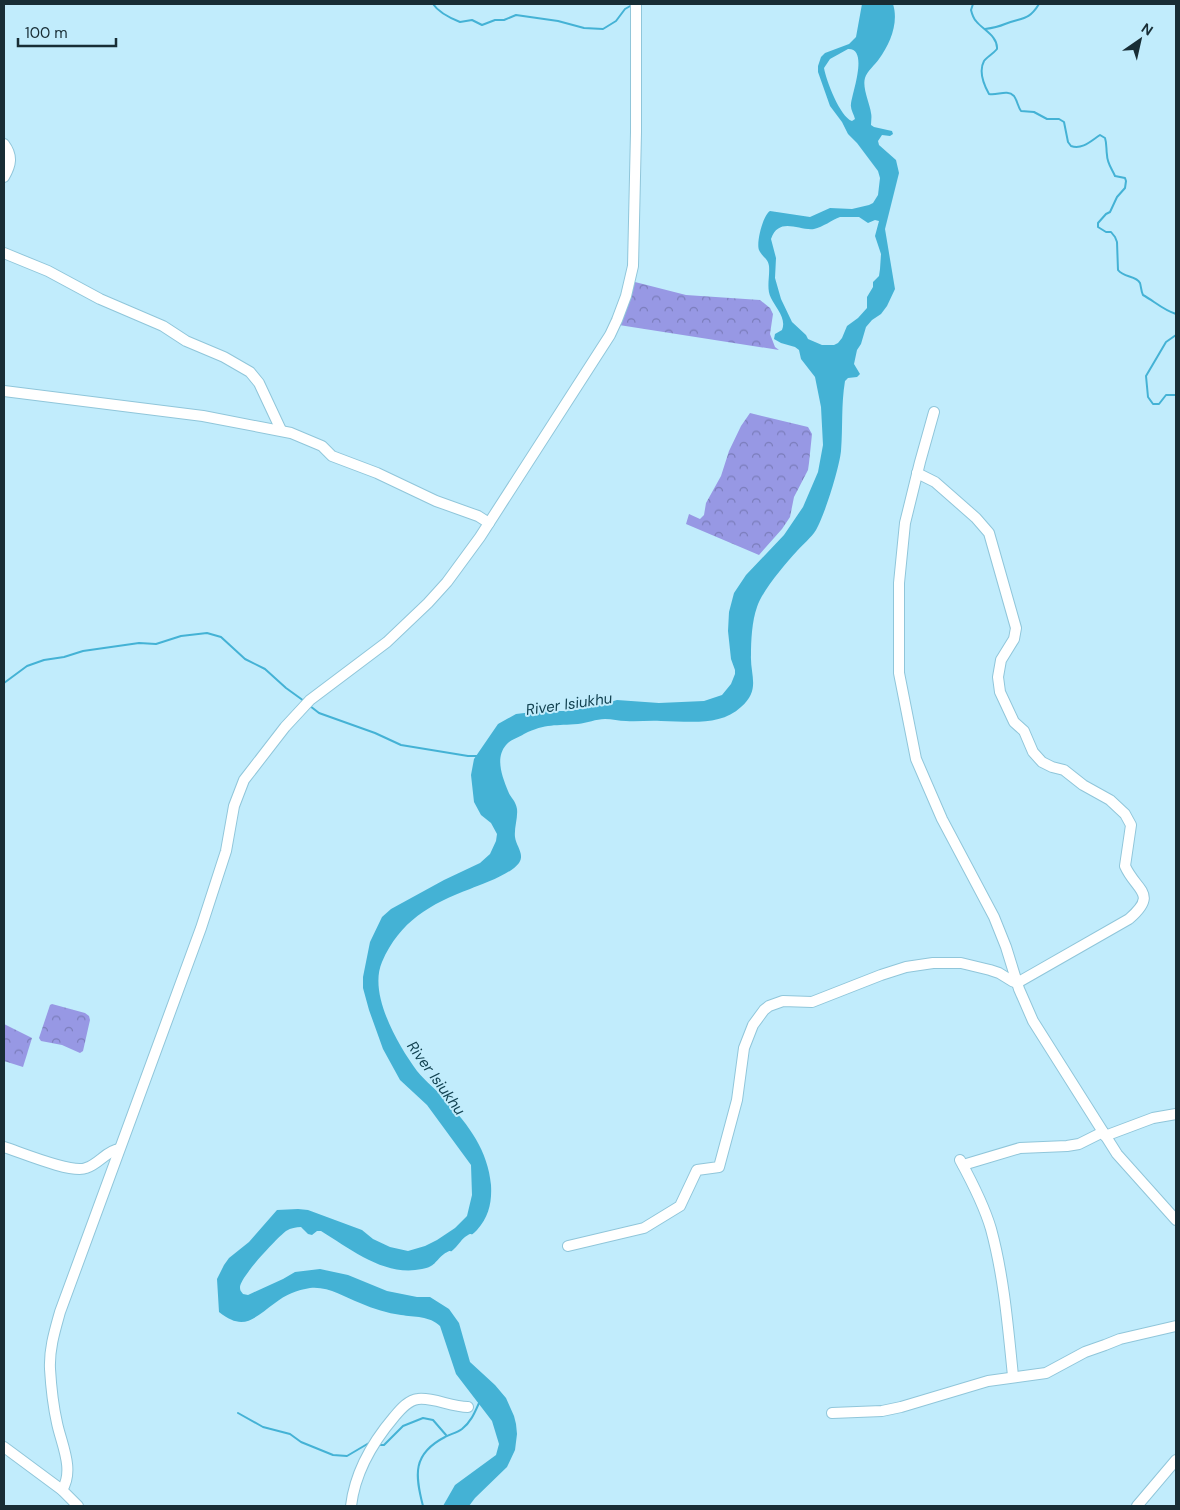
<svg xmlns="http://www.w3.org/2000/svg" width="1180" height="1510" font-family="'DM Sans',sans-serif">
<defs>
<pattern id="forest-crowns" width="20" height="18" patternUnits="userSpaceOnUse" patternTransform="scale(1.25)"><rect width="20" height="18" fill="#9798e4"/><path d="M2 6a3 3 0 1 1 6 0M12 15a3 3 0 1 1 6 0" fill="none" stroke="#7a7cba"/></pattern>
</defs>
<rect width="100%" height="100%" fill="#c1ecfc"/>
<g fill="url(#forest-crowns)">
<path d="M635,282L686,295L760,300L770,308L773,314L770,334L775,347L779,350L619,325L628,305Z"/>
<path d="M750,413L808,427L812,434L809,463L808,470L794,497L790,517L782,529L759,555L686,524L689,514L700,519L704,515L706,503L721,476L729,451L741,426Z"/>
<path d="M52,1004L85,1013L89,1016L90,1020L83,1051L80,1053L62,1045L41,1041L39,1038L50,1005Z"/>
<path d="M4,1024L32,1038L23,1067L4,1061Z"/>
</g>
<path fill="#44b2d5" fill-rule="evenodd" d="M862,4H893C899,23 890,44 879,59C875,65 867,71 865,78C862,88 870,104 871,113C872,117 871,121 871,125L874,127L892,131L893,134L890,136L882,135L878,141L879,145L896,160L899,173L885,229L895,289L887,306L881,314L872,320L866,327L861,344L857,350L854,364L860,374L857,377L848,378L845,381C841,405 843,427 841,451C839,469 825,514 816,530C811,538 803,544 797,551C785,564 762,591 757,607C752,621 751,640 751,655C750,675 761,690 741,707C720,727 687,721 661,721C649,720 638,722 626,721C619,721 612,719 605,719C596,719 587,723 578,724C556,726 546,723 524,734C518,738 511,739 506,745C495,758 502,776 508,791C510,797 516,801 517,809C518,818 514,828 515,837C516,846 525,854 519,863C511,874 483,884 470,889C430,904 400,921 382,962C368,994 398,1045 417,1071C426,1082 437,1090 446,1101C469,1125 488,1151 491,1185C492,1202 489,1217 477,1230C468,1239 475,1230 465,1237C463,1238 458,1245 456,1247C447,1256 455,1247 444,1254C435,1261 435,1267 422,1269C385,1277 352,1250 321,1231H317L312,1235L308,1234L301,1227C296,1227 291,1228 286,1231C276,1239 241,1276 240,1287C240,1291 241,1291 243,1294L248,1295L283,1279L295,1272L320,1269L348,1275L387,1291L417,1297H430L449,1309L459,1323L470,1362L495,1385L506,1398L514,1416L516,1424L517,1434L515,1450L507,1467L475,1498L469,1506H443L455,1485L496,1455L499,1444L492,1421L456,1374L440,1326C430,1316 414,1317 401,1315C387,1313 374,1309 360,1303C344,1297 328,1286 310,1288C297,1290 285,1295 275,1303C254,1318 244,1332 219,1312L217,1279L224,1265L229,1258L249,1242L277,1210L298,1209L308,1210L362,1230L373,1239L390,1247L408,1251L425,1246L437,1240L455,1228L467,1216L472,1195L471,1165L427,1105L400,1080L383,1049L369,1010L363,988V977L370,942L382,917L391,909L444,880L480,863L490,854L496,841L497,834L491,823L481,815L474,802L471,775L474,759L498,724L516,714L541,711H565L594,707L617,700L659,703L704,701L722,695L731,684L735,674V670L731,659L728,631L729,612L734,593L746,575L784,535L803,507L818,472L823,445L821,407L815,377L801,359L799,350L795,347L781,343L774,339L775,334L782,330C787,318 775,307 771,298C766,288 770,277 769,266C768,258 762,257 759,250C756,243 763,215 770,211L810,217L830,208L852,209L869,205L873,203L878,195L880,178L878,171L857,143L848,134L842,122L830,106L818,72V66L821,57L825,53L849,44L856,37ZM848,49C869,48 852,93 851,104C850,109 854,114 855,119L852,121C840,117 826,80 824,68L830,59ZM840,217H859L868,223L875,220L879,221L875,236L881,254L880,269L879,276L873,282V287L867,297V308L858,318L847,326L842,338L838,343L834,345H822L808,339L806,335L792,322L781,299L775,278L776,258L771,239C779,216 799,231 814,229C823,227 832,220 840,217Z"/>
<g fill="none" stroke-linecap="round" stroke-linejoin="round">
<g stroke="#44b2d5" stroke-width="2">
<path d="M433,4C439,13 450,18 460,22L472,20L482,25L495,20H504L516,15L558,21L584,28L603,29L616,21L625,9L632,5"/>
<path d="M639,4H644"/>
<path d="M973,4L971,10C972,14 973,18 976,21C983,30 998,36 997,49C993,54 987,57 984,61C978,72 984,85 989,94C997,96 1007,89 1014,96C1017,100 1018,107 1021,111L1034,112L1047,119H1059L1064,122L1068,142L1071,146C1082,150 1091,141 1100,135L1105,138C1107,144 1106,149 1107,155C1107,163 1112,169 1115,176L1125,178L1126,181L1125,188L1117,197L1110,212L1106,214L1098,223V227L1106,232H1111L1115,237L1117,242L1118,270C1124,278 1136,275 1140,283C1141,286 1141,291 1143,295C1154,301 1163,310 1176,314"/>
<path d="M985,29C993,28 998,27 1005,24C1021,17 1028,22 1039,4"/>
<path d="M1176,335L1166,342L1146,376L1148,397L1153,404H1159L1166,395H1176"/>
<path d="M1176,428V433"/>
<path d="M4,683L27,666L44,660L64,657L83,651L139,643L156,644L181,636L207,633L221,637L245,659L265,669L286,688L304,701"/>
<path d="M310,706L319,713L375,733L401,745L468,756H478"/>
<path d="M238,1413L263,1427L290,1434L301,1442L333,1455L347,1456L369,1443"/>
<path d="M378,1445H384L403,1426L423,1418L433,1420L446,1435"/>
<path d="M423,1506C415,1475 412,1454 445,1437C450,1434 457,1433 462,1429C471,1422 475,1412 479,1403"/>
</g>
<defs>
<g id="minor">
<path d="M4,144C13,156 11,165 4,177"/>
<path d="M4,253L48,271L100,299L163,326L186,341L224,357L250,372L259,383L281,430"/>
<path d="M4,391L203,416L291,433L322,446L332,456L377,473L436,501L478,516L489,523"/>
<path d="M934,412L920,462L905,523L899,583V673L916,759L942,819L994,917L1006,947L1019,989L1033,1021L1117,1154L1176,1220"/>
<path d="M1105,1136L1153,1118L1176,1114"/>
<path d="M4,1147C20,1152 72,1174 86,1168C99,1164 106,1151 119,1149"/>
<path d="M960,1160C972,1182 984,1205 991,1229C1004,1277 1008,1327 1013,1376"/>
<path d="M963,1165L1020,1148L1067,1146L1079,1144L1103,1132"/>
<path d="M568,1246L644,1228L680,1206L697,1170L719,1167L737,1100L744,1048L753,1025L764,1010L769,1006L783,1001L812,1002L881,975L906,967L933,963H961L990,970L999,973L1012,981L1017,983L1129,919C1159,893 1136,891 1125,866L1131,825L1125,814L1110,800L1083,785L1064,770L1052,767L1042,762L1033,752L1024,731L1014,722L1000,692L998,677L1001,660L1014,639L1016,628L989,533L976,518L951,496L935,482L917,473"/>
<path d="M832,1413L882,1411L901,1407L988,1381L1046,1373L1085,1352L1105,1345L1120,1339L1176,1326"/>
<path d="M4,1447L62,1490L78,1506"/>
<path d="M62,1490C75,1470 61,1443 57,1423C53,1405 51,1386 50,1369C49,1349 55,1330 60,1312L201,928L226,851L234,806L244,780L285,727L310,700L387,642L428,603L447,582L480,537L610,335L617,320L626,296L633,266L636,132V4"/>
<path d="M351,1506C355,1472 372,1443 394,1417C400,1410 408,1400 418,1399C433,1397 451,1407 468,1407"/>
<path d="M1137,1506L1176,1460"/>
</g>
</defs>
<use href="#minor" stroke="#90c6da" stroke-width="12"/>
<use href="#minor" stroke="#fff" stroke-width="10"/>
</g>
<g text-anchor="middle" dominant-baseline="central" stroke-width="4" stroke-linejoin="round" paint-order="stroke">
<g font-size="15" font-style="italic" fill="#124251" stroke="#c1ecfc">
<text transform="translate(569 704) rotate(-8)">River Isiukhu</text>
<text transform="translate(436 1078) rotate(54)">River Isiukhu</text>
</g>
</g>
<rect width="1180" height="1510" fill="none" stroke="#182d35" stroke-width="10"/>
<g transform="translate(1140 40) rotate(34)" stroke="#c1ecfc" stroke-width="4" paint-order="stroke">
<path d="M0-4L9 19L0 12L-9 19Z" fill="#182d35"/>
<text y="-8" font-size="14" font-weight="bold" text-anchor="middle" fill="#182d35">N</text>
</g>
<path d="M18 38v8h98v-8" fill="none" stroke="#182d35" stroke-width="2.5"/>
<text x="25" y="38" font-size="15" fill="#182d35" stroke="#c1ecfc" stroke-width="4" paint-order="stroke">100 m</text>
</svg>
